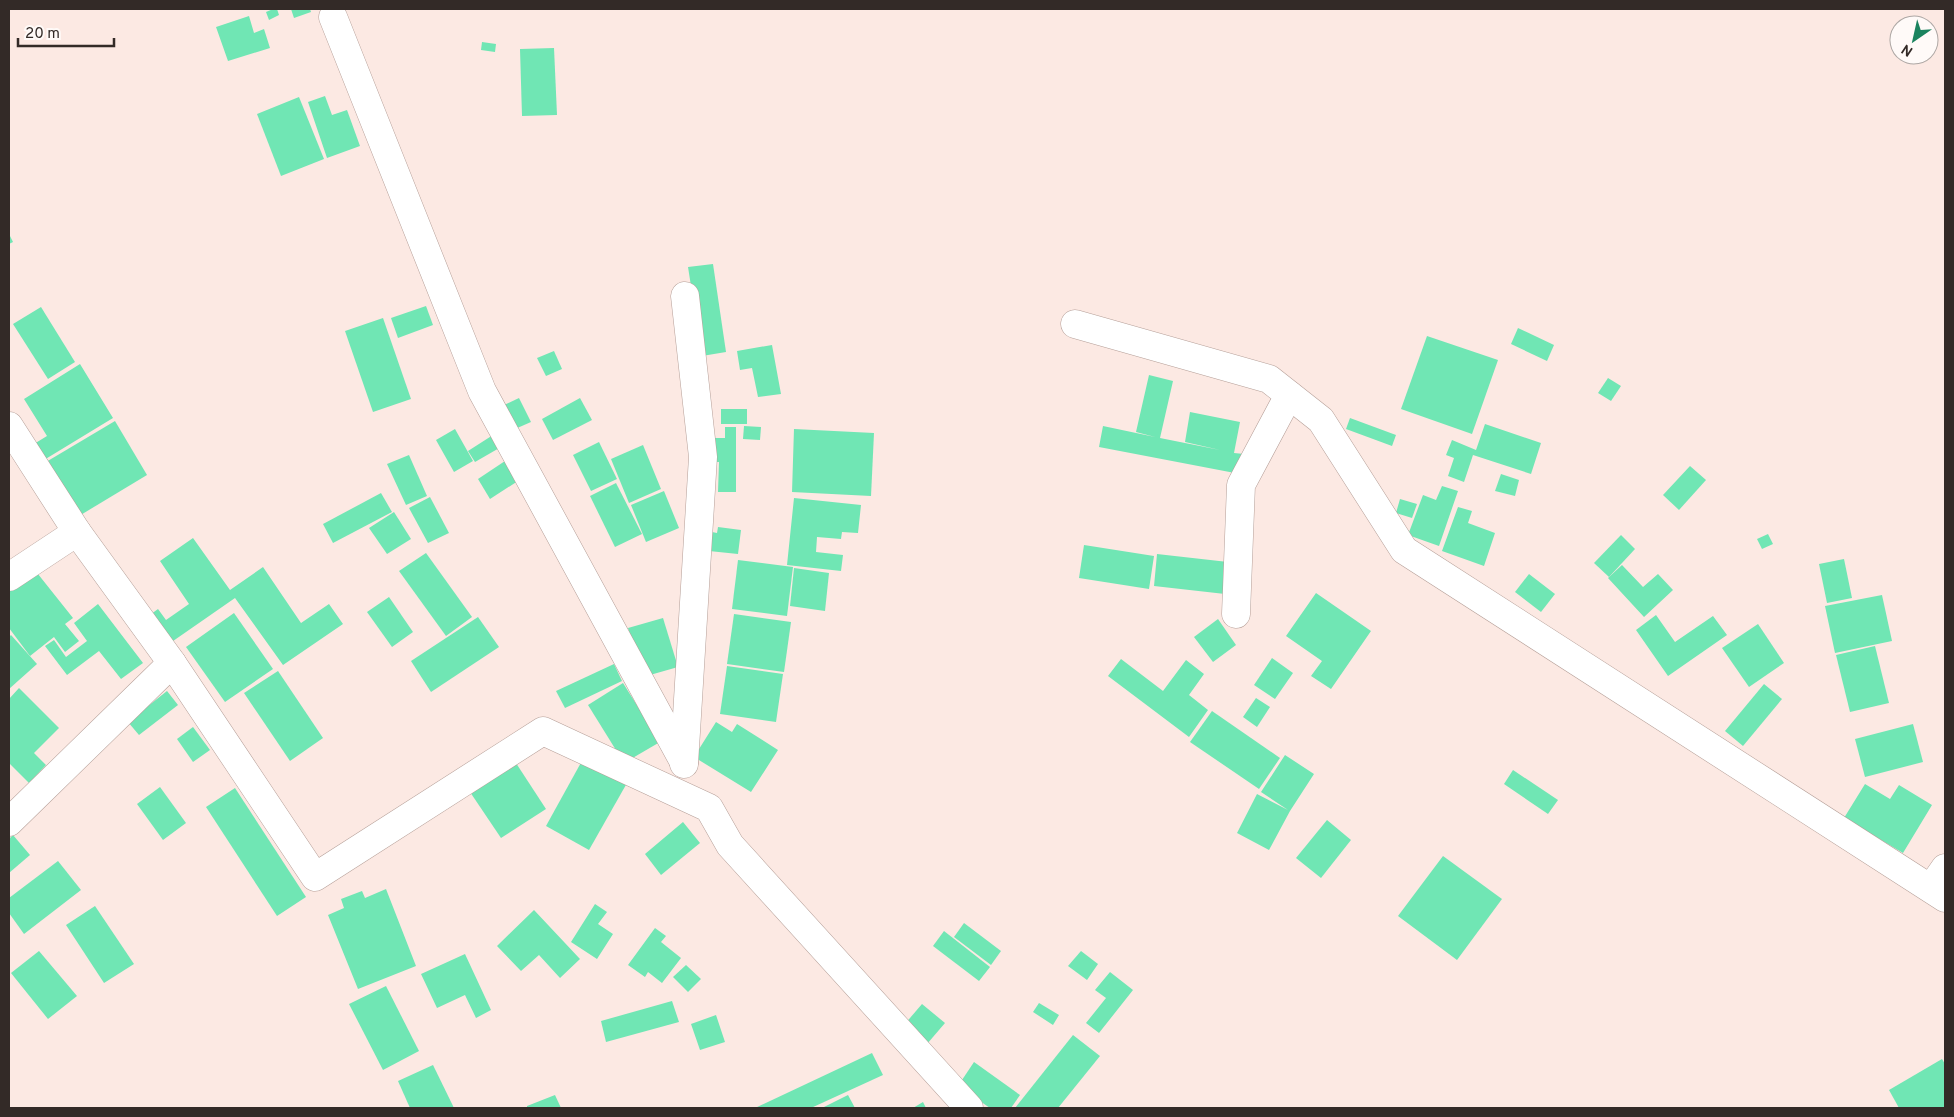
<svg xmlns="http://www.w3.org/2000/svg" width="1954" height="1117" font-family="Overpass,sans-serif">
<rect width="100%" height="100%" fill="#fce9e3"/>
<g fill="#70e6b4">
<path d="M273,9H277L279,15L269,20L266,12Z"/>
<path d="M291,9H310L311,12L294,18Z"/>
<path d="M249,16L254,33L264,29L270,48L228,61L216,27Z"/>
<path d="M482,42L496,44L495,52L481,50Z"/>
<path d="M554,48L557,115L522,116L520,49Z"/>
<path d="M325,96L332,115L347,110L360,146L327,158L308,102Z"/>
<path d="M299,97L324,159L281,176L257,114Z"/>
<path d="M9,234L13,242L9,244Z"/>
<path d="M713,264L726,352L702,356L688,267Z"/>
<path d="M426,306L433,325L398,338L391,318Z"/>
<path d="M41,307L75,362L48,379L13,324Z"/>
<path d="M383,318L411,399L373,412L345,331Z"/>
<path d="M1518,328L1554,345L1547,361L1511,344Z"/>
<path d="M1427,336L1498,360L1472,434L1401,409Z"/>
<path d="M772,345L781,394L758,397L752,368L740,370L737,351Z"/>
<path d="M554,351L562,369L546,376L537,358Z"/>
<path d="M80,364L113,418L39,463L29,447L47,436L24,399Z"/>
<path d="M1149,375L1173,381L1160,438L1220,450L1185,442L1190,412L1240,422L1234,453L1244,454L1240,474L1099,447L1103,426L1155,437L1136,432Z"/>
<path d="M1608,378L1621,386L1611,401L1598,393Z"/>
<path d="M519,398L531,422L515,429L504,405Z"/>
<path d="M580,398L592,420L553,440L542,419Z"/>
<rect x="721" y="409" width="26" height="15"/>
<path d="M1350,418L1396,435L1392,446L1346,429Z"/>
<path d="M115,421L147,475L74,519L41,465Z"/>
<path d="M1485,424L1541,443L1531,474L1473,455L1464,482L1448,476L1454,458L1446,455L1452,440L1476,450Z"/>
<path d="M744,426L761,427L760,440L743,439Z"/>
<path d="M725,427H736V492H718L719,462H707V438H725Z"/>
<path d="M455,429L473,461L454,472L436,440Z"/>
<path d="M794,429L874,433L871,496L792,492Z"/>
<path d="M493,435L501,447L475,462L468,451Z"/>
<path d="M599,442L617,479L591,491L573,455Z"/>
<path d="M643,445L661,489L629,503L611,459Z"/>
<path d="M409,455L427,496L406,505L387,464Z"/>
<path d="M508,459L521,479L490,499L478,479Z"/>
<path d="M1690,466L1706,480L1679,510L1663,495Z"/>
<path d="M1501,474L1519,480L1515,496L1495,491Z"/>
<path d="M616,483L642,534L615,547L590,496Z"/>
<path d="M1442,486L1458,491L1439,546L1408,535L1423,495L1436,500Z"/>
<path d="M664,491L679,528L646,542L631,505Z"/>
<path d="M381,493L392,512L333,543L323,524Z"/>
<path d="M430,497L449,533L428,543L409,508Z"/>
<path d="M794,498L861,505L858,533L842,532L841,539L817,537L816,552L843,555L841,571L787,565Z"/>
<path d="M1400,499L1417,504L1412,518L1396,513Z"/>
<path d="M1458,507L1472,511L1468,523L1495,533L1484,566L1442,551Z"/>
<path d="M394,512L411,539L387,554L369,528Z"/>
<path d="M718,527L741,530L738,554L709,551L712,532L717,533Z"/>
<path d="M1768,534L1773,544L1762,549L1757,539Z"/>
<path d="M1621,535L1635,549L1609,577L1594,563Z"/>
<path d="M193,538L230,590L263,567L301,623L329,604L343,624L283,665L235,598L163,648L143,620L158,609L166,620L189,604L160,561Z"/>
<path d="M1084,545L1154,556L1149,589L1079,578Z"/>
<path d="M426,553L472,617L446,636L399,571Z"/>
<path d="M1157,554L1228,562L1225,594L1154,586Z"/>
<path d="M1844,559L1852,598L1827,603L1819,564Z"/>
<path d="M738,560L793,567L787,616L732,609Z"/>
<path d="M30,564L73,618L65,624L79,641L65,652L54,637L30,656L9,628V580Z"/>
<path d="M1622,565L1643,587L1658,574L1673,590L1644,617L1608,578Z"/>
<path d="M794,568L829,573L825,611L790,606Z"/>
<path d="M1529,574L1555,594L1541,612L1515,592Z"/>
<path d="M1316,593L1371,631L1331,689L1311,676L1322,661L1286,636Z"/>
<path d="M1882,595L1892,641L1835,653L1825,606Z"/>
<path d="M389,597L413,632L392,647L367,612Z"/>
<path d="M98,604L143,663L121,679L99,651L67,675L45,646L54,640L66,657L87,641L74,623Z"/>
<path d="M234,613L273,669L225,702L186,647Z"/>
<path d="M734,614L791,622L784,672L727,664Z"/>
<path d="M1656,615L1675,642L1713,616L1727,635L1668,676L1636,630Z"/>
<path d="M478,617L499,647L431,692L411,661Z"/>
<path d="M663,618L678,667L643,677L628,628Z"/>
<path d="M1218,619L1236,645L1213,662L1194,637Z"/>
<path d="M1758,624L1784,663L1749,687L1722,648Z"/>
<path d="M11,635L37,664L9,689V637Z"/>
<path d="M1875,646L1889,703L1850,712L1836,655Z"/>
<path d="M1272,658L1293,673L1275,699L1254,685Z"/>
<path d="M1121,659L1163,691L1186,660L1204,674L1189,695L1208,710L1189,737L1108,676Z"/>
<path d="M614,664L622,681L565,708L556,691Z"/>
<path d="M727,666L783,674L776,722L720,714Z"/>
<path d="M278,671L323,738L290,761L244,693Z"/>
<path d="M623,683L660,742L624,763L588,705Z"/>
<path d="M1764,684L1782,699L1743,746L1725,731Z"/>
<path d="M19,688L59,728L34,753L46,765L29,783L9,763V699Z"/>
<path d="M167,691L178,705L139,735L128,722Z"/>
<path d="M1256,698L1270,707L1257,727L1243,717Z"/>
<path d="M1212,711L1280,758L1259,789L1190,742Z"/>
<path d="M716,722L732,732L737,724L778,750L751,792L694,757Z"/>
<path d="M1913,724L1923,762L1865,777L1855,739Z"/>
<path d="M193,727L210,750L193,762L177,739Z"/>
<path d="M1285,755L1314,774L1290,811L1269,850L1237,833L1257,794L1288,810L1261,792Z"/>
<path d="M583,759L627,783L589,850L546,826Z"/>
<path d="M514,760L546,809L501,838L468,789Z"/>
<path d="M1513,770L1558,800L1548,814L1504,784Z"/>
<path d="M1865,784L1890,799L1899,785L1932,805L1903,853L1844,818Z"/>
<path d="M160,787L186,823L163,840L137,804Z"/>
<path d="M235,788L306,897L277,916L206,807Z"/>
<path d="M1327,820L1351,840L1321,878L1296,858Z"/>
<path d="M683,822L700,843L661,875L645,854Z"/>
<path d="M13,835L30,855L9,873V839Z"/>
<path d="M1443,856L1502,899L1457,960L1398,916Z"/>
<path d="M58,861L81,890L24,934L9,913V898Z"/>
<path d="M386,889L416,966L358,989L328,915L344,908L341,899L362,891L365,898Z"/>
<path d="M595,904L607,912L598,924L613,934L597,959L571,942Z"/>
<path d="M95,906L134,964L104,983L66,925Z"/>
<path d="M534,910L580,959L560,978L539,955L521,971L497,946Z"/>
<path d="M964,923L1001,951L991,965L954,937Z"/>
<path d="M655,928L666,936L661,942L681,958L662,983L648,972L645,977L628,965Z"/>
<path d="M944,931L990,967L979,981L933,946Z"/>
<path d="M39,951L77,996L48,1019L11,973Z"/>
<path d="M1081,951L1098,964L1087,980L1068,966Z"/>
<path d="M465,954L491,1010L476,1018L465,995L437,1008L421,974Z"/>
<path d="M686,965L701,979L688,992L673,977Z"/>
<path d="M1110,972L1133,990L1099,1033L1086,1023L1106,998L1095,990Z"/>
<path d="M386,986L419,1051L383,1070L349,1004Z"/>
<path d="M672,1001L679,1022L606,1042L601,1021Z"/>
<path d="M1039,1003L1059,1015L1053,1025L1033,1012Z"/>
<path d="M922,1004L945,1023L927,1044L904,1025Z"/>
<path d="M716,1015L725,1042L700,1050L691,1024Z"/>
<path d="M1073,1035L1100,1056L1058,1108H1015Z"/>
<path d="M872,1053L883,1075L811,1108H755Z"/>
<path d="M1942,1059L1945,1064V1108H1899L1889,1090Z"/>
<path d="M974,1062L1020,1095L1011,1108H990L958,1086Z"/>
<path d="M433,1065L454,1108H410L398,1081Z"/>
<path d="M555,1095L561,1108H527V1106Z"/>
<path d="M848,1095L855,1108H822Z"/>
<path d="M923,1102L926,1108H913Z"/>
</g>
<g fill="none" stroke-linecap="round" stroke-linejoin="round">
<defs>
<g id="street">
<path d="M333,17L482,391L684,762"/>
<path d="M1075,324L1269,379L1321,420L1404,550L1945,898"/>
<path d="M9,426L77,532L172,663L315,877L543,731L709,808L730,845L969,1108"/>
<path d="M9,577L77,532"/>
<path d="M1236,614L1241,485L1289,395"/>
<path d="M684,764L703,457L685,296"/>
<path d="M9,822L172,663"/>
<path d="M1931,888L1945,868"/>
</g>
</defs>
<use href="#street" stroke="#b59f98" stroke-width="29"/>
<use href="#street" stroke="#fff" stroke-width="28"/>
</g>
<rect width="1954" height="1117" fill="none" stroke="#332a27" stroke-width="20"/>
<g transform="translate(1914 40) rotate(214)"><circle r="24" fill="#fffaf8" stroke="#ada7a4"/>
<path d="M0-4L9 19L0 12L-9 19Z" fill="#1b835e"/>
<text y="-8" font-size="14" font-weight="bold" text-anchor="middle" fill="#332a27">N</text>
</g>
<path d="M18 38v8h96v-8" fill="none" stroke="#332a27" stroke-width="2.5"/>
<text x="25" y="38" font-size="15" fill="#332a27" stroke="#fffaf8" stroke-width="4" paint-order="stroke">20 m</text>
</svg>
